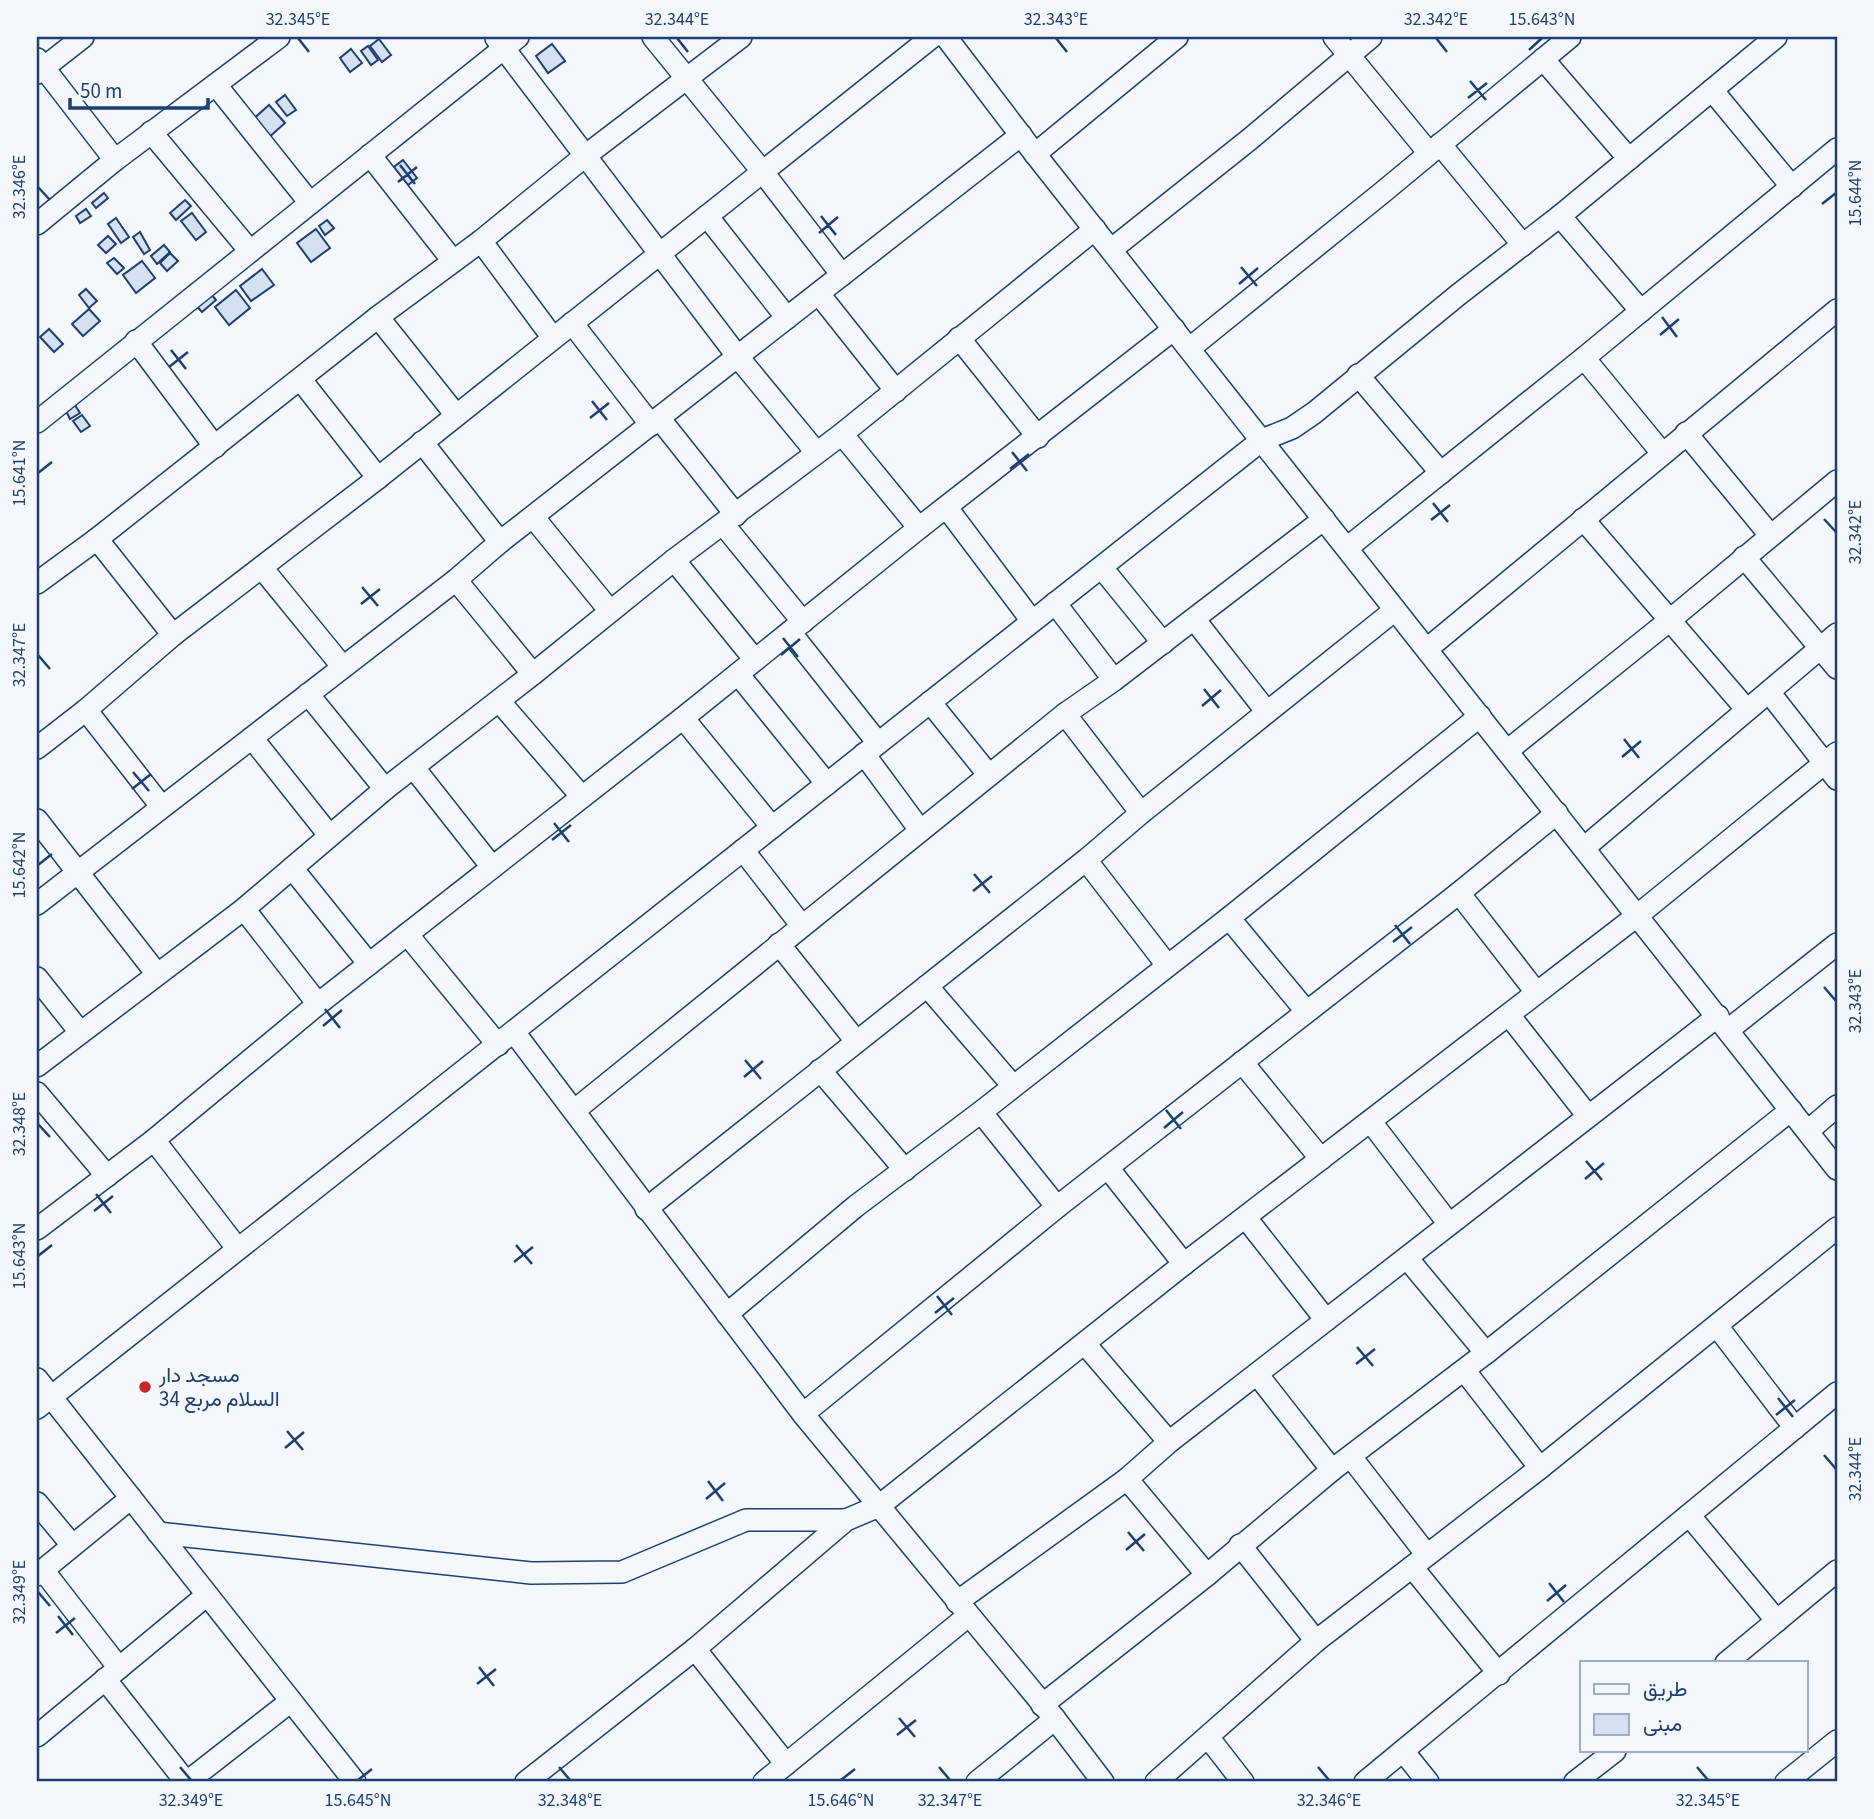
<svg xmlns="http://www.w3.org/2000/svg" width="1874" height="1819" font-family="'Source Sans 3',Vazirmatn,sans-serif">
<rect width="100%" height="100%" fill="#f4f7fb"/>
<g fill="#d5e0f0" stroke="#1d3f73" stroke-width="2">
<path d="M379,39L391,55L382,62L370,46Z"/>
<path d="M552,44L565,61L548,73L536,56Z"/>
<path d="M368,46L378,60L371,65L361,51Z"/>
<path d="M351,49L362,63L350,72L340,58Z"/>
<path d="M285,95L296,110L287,116L276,102Z"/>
<path d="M269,105L285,123L267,139L251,121Z"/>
<path d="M403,160L417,178L408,185L394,167Z"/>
<path d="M104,193L108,198L96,208L92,203Z"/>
<path d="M185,200L191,206L176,220L170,213Z"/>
<path d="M86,209L91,216L80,223L76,216Z"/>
<path d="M192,213L206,232L196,240L181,221Z"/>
<path d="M116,218L129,237L121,243L108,224Z"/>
<path d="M327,220L334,228L325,235L319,226Z"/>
<path d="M316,229L330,248L311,262L297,243Z"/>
<path d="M140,232L150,250L144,254L133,237Z"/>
<path d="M108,236L116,244L106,253L98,245Z"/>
<path d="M164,245L170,252L157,264L151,256Z"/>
<path d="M170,253L178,261L167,271L160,263Z"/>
<path d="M114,258L124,268L117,274L107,263Z"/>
<path d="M142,261L155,278L136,293L123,275Z"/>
<path d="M262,269L274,285L251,301L240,286Z"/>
<path d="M206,288L216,300L202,312L192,301Z"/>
<path d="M86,289L97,301L89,308L79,295Z"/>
<path d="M236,290L250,308L229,325L215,307Z"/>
<path d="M89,309L100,321L83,336L72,324Z"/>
<path d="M49,329L63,344L54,352L40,337Z"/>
<path d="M73,402L80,413L70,419L64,407Z"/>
<path d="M82,415L90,426L81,432L73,421Z"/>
</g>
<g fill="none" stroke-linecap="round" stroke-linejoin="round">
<defs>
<g id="minor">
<path d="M653,37L762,171L842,275"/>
<path d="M946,37L1035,154L1837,1169"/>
<path d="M1334,37L1429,153"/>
<path d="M496,38L738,357L816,452"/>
<path d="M37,59L115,160"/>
<path d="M1543,59L1629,159"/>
<path d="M37,73L83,37"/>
<path d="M216,85L310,203"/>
<path d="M1712,90L1792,187"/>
<path d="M151,132L250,251"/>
<path d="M1440,144L1523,245"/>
<path d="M1035,154L1177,37"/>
<path d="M370,155L453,261"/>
<path d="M707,216L787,318"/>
<path d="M1560,216L1641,311"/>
<path d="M37,224L115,160L279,37"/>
<path d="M481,241L553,338"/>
<path d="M1112,249L1250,139L1371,37"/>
<path d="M819,294L896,391"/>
<path d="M378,317L456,415"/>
<path d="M572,323L651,425"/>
<path d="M959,338L1038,437"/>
<path d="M136,341L215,447"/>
<path d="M1190,348L1383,192L1570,37"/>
<path d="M1584,358L1662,453"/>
<path d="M1358,375L1441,473"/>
<path d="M301,380L378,478"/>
<path d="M659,418L736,515"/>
<path d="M37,422L518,37"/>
<path d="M1686,433L1770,535"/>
<path d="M842,434L919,528"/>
<path d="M422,442L500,542"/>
<path d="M947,508L1032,621"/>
<path d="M534,518L610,611"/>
<path d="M1583,519L1747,710"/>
<path d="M723,524L803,622"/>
<path d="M97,539L173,635"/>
<path d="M1347,548L1584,358L1837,149"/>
<path d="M1744,557L1837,668"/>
<path d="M674,560L755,660"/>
<path d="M262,568L342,666"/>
<path d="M1102,568L1163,643"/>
<path d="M456,580L533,674"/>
<path d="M37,583L97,539L378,317L481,241L585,156L741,37"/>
<path d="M1055,603L1114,680"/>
<path d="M1194,619L1267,712"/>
<path d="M790,632L878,743"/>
<path d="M1427,649L1837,310"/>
<path d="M738,674L827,784"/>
<path d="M1769,692L1837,779"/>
<path d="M308,694L385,789"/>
<path d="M499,701L582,797"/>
<path d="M930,702L988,774"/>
<path d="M86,710L161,806"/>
<path d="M1065,714L1141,813"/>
<path d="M683,718L772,827"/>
<path d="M252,738L329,835"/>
<path d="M37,748L86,710L173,635L378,478L932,37"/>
<path d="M1507,751L1670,620L1837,481"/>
<path d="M864,754L920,830"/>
<path d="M414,768L492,867"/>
<path d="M37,820L157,974"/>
<path d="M1584,848L1837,634"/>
<path d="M743,850L802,926"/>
<path d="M1086,860L1167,965"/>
<path d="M292,868L369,964"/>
<path d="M1459,893L1536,992"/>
<path d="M37,904L456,580L500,542L1021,135"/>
<path d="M244,909L318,1004"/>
<path d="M1229,918L1306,1011"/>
<path d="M407,934L498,1045"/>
<path d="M779,944L856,1041"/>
<path d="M37,978L80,1032"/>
<path d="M927,986L1013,1086"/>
<path d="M1509,1015L1588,1116"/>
<path d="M1728,1030L1837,944"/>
<path d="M514,1032L803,1414L1055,1719L1103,1782"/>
<path d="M1242,1062L1321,1159"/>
<path d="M37,1066L244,909L385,789L533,674L674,560L842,434L1095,229"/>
<path d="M820,1070L905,1170"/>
<path d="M37,1093L107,1176"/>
<path d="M575,1110L1065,714L1114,680L1324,519"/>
<path d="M981,1112L1057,1207"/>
<path d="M1371,1122L1449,1224"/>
<path d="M1808,1131L1837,1106"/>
<path d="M154,1140L237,1248"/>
<path d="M1108,1168L1184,1264"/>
<path d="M646,1209L1086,860L1141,813L1395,610"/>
<path d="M1246,1218L1326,1320"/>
<path d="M37,1229L154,1140L318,1004L683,718L919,528L1174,329"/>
<path d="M1407,1258L1486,1353"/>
<path d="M727,1314L856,1206L981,1112L1229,918L1480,716"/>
<path d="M1717,1326L1795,1428"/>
<path d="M1085,1344L1169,1442"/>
<path d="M1464,1370L1540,1468"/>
<path d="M1257,1374L1332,1470"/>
<path d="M37,1379L355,1782"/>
<path d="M37,1408L1262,440L1292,428L1314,413L1458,295L1560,216L1776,37"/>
<path d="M803,1414L1057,1207L1459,893L1557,813"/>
<path d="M1351,1457L1427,1555"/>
<path d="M1127,1479L1207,1575"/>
<path d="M37,1503L72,1545"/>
<path d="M1689,1515L1777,1621"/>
<path d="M158,1533L531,1573L622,1572L746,1520H846"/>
<path d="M1240,1545L1316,1641"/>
<path d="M1412,1567L1499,1674"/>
<path d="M43,1570L119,1668"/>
<path d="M37,1575L131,1498"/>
<path d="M957,1602L1127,1479L1169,1442L1718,1016"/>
<path d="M695,1649L786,1764"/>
<path d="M1726,1663L1837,1571"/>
<path d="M105,1679L186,1782"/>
<path d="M1042,1705L1207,1575L1332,1470L1486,1353L1791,1110"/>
<path d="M37,1736L207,1595"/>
<path d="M1208,1737L1243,1782"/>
<path d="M1403,1751L1428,1782"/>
<path d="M187,1782L291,1701"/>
<path d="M526,1782L695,1649L846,1520L879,1506L1184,1264L1638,915L1837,753"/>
<path d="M764,1782L968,1616"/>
<path d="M977,1782L1055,1719"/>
<path d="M1156,1782L1316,1641L1540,1468L1837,1228"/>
<path d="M1365,1782L1837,1393"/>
<path d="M1575,1782L1615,1751"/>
<path d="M1786,1782L1837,1741"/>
</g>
</defs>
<use href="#minor" stroke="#1d3f73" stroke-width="24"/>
<use href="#minor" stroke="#f4f7fb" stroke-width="21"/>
</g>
<path fill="none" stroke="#1d3f73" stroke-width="2.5" d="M298,38L309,52M677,38L688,52M1056,38L1067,52M1436,38L1447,52M1529,50L1542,38M1470,81L1486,100M1468,98L1487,83M400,165L415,184M398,182L417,167M38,187L50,200M1822,204L1836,193M821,216L836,235M819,233L838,217M1241,267L1257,286M1239,284L1258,268M1662,317L1677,337M1660,335L1679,319M171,350L186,369M169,367L188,352M592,401L607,420M590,418L609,403M1012,452L1027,471M1010,469L1029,454M38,473L52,462M1433,503L1448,522M1824,519L1836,532M1431,520L1450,505M362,587L378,606M361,604L380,589M783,638L798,657M38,655L50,669M781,655L800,639M1204,689L1219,708M1202,706L1221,690M1624,739L1639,758M1622,757L1641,741M133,772L149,791M132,789L151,774M554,823L569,842M552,840L571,825M38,865L52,854M974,874L990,893M973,891L992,876M1395,925L1410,944M1393,942L1412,927M1824,987L1836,1001M325,1009L340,1028M323,1026L342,1010M745,1060L761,1079M744,1077L763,1061M1166,1110L1181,1129M38,1124L50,1137M1164,1128L1183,1112M1586,1161L1602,1180M1585,1179L1604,1163M96,1194L111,1213M94,1211L113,1196M516,1245L532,1264M38,1256L52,1245M514,1262L533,1247M937,1296L952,1315M935,1313L954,1298M1357,1347L1373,1366M1356,1364L1375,1349M1778,1398L1793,1417M1776,1415L1795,1400M287,1431L303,1450M285,1448L304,1432M1824,1455L1836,1469M708,1481L723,1501M706,1499L725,1483M1128,1532L1144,1551M1126,1550L1145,1534M1549,1583L1564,1602M38,1592L50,1606M1547,1601L1566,1585M58,1616L73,1635M56,1633L75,1618M479,1667L494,1686M477,1684L496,1669M899,1718L915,1737M897,1735L916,1720M180,1767L191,1780M559,1767L570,1780M939,1767L950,1780M1318,1767L1329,1780M1697,1767L1708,1780M358,1780L372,1769M841,1780L855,1769"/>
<circle fill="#c62828" stroke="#f4f7fb" stroke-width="2.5" cx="145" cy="1387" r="7"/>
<g text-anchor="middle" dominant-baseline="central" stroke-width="5" stroke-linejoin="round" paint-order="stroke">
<g font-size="21" fill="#1d3f73" stroke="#f4f7fb" text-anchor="start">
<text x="159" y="1375">مسجد دار<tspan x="159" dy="24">السلام مربع 34</tspan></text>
</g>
</g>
<rect width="1874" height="1819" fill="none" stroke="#f4f7fb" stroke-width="77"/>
<rect x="1580" y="1661" width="228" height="91" fill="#f4f7fb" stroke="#9eadc5" stroke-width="2"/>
<rect x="1594" y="1684" width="35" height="10" fill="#f4f7fb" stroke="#9eadc5" stroke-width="2"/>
<text x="1643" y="1696" font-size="21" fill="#1d3f73">طريق</text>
<rect x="1594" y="1714" width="35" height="21" fill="#d5e0f0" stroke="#9eadc5" stroke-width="2"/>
<text x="1643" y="1731" font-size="21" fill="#1d3f73">مبنى</text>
<path d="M70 98v10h138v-10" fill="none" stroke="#1d3f73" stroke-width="3.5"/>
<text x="80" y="98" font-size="21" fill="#1d3f73" stroke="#f4f7fb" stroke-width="5" paint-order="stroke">50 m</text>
<rect x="38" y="38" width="1798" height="1742" fill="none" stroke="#1d3f73" stroke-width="2.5"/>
<g font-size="18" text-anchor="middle" fill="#1d3f73">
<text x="298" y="25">32.345°E</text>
<text x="677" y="25">32.344°E</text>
<text x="1056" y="25">32.343°E</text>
<text x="1436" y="25">32.342°E</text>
<text x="1542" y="25">15.643°N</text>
<text transform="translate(19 187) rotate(-90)" y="6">32.346°E</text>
<text transform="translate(1855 193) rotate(-90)" y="6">15.644°N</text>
<text transform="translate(19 473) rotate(-90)" y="6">15.641°N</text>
<text transform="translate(1855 532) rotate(-90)" y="6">32.342°E</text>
<text transform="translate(19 655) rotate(-90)" y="6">32.347°E</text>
<text transform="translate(19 865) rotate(-90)" y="6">15.642°N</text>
<text transform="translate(1855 1001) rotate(-90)" y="6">32.343°E</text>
<text transform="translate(19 1124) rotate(-90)" y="6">32.348°E</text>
<text transform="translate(19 1256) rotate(-90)" y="6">15.643°N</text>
<text transform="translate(1855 1469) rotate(-90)" y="6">32.344°E</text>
<text transform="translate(19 1592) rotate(-90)" y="6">32.349°E</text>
<text x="191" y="1806">32.349°E</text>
<text x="358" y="1806">15.645°N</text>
<text x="570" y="1806">32.348°E</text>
<text x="841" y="1806">15.646°N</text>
<text x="950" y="1806">32.347°E</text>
<text x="1329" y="1806">32.346°E</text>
<text x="1708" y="1806">32.345°E</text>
</g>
</svg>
